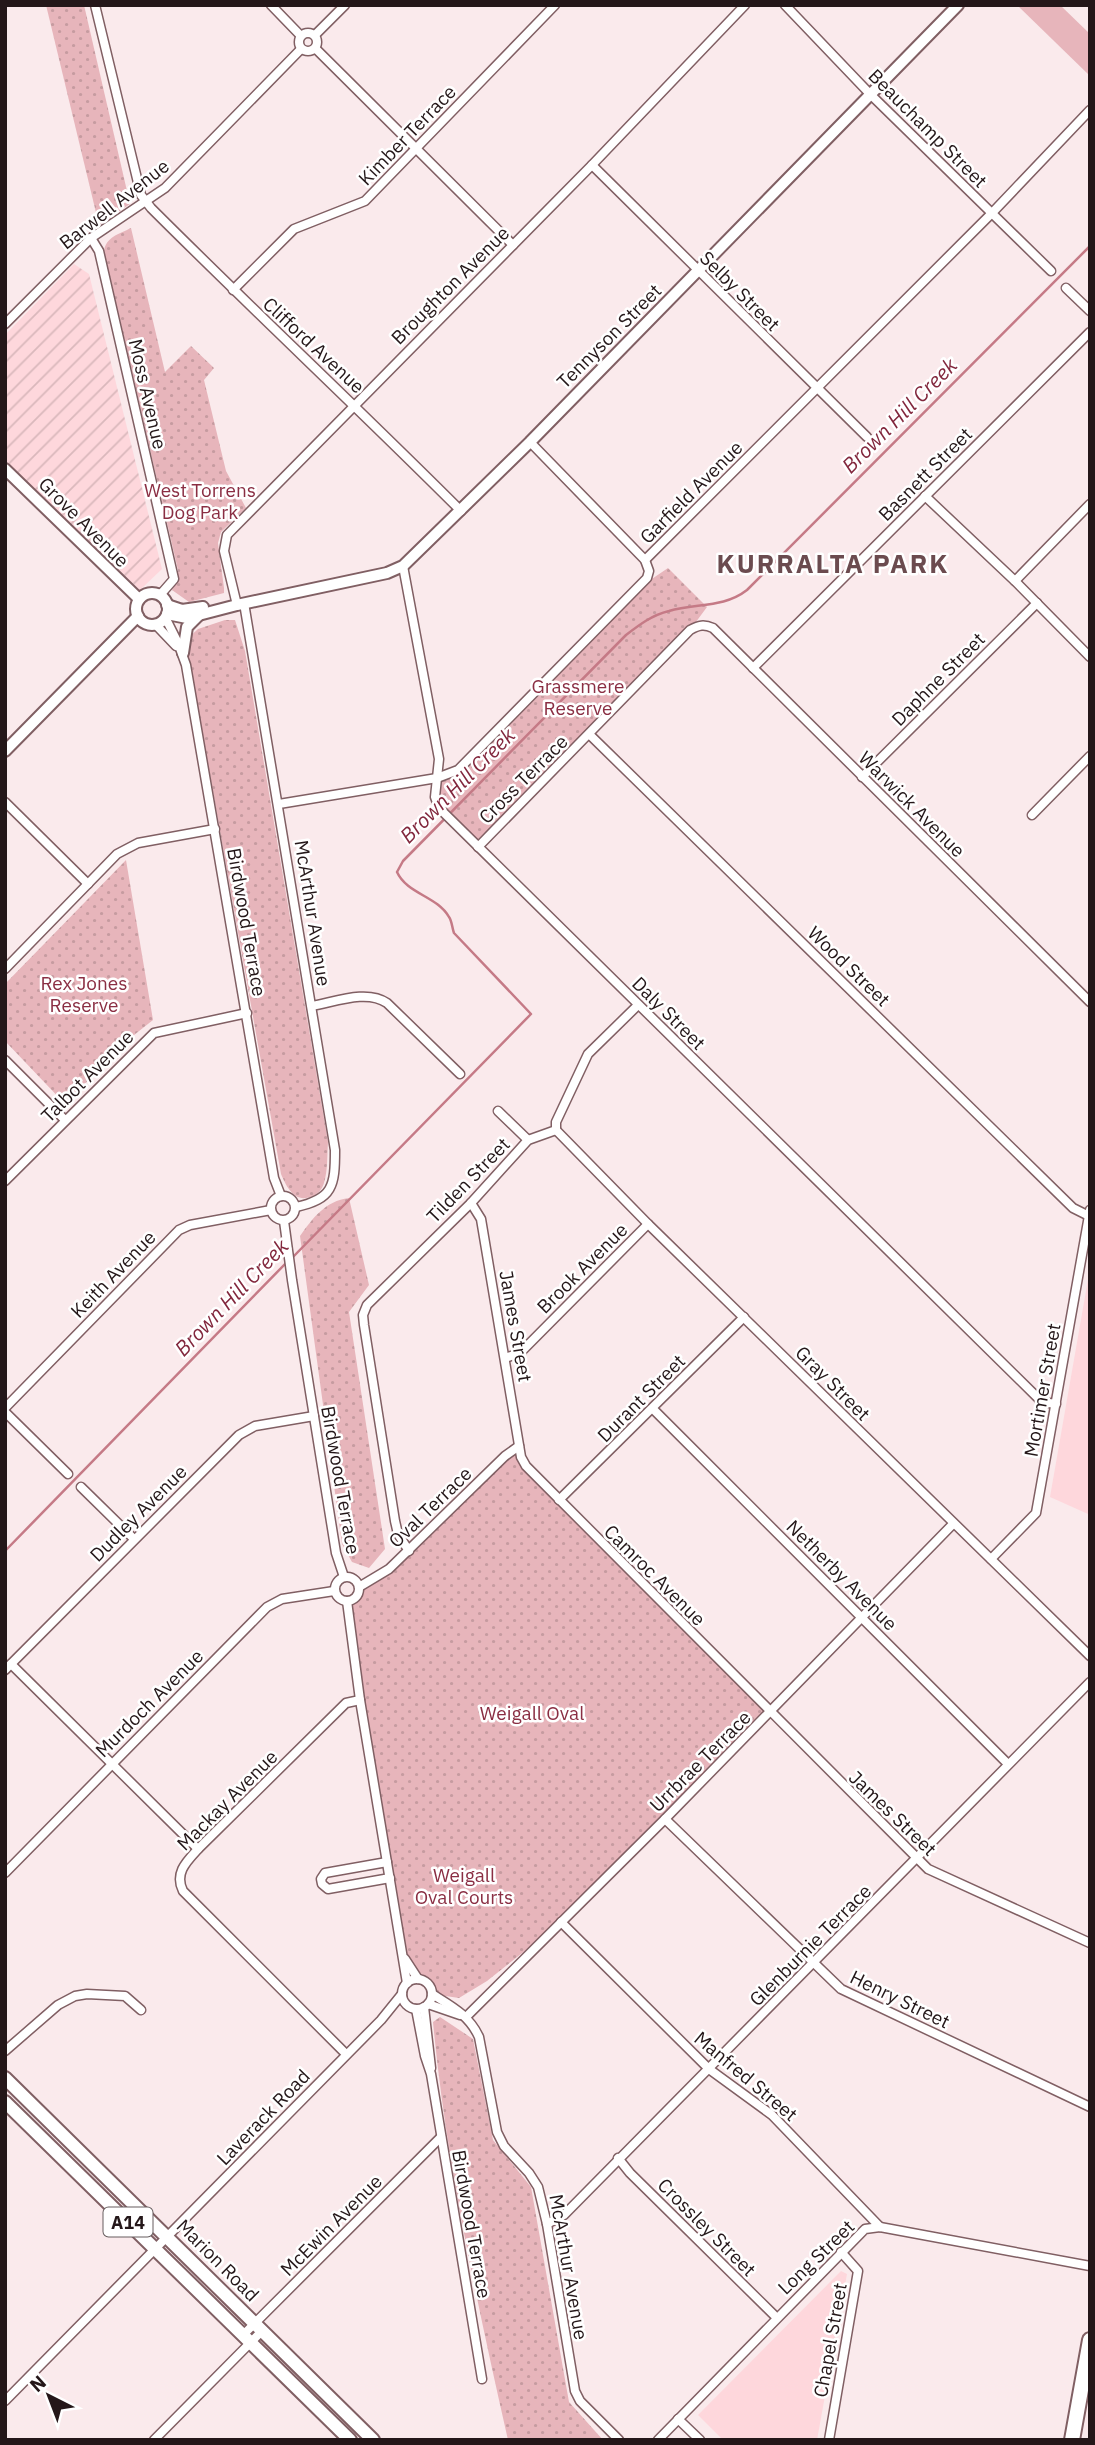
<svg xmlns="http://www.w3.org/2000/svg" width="1095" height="2445" font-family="'IBM Plex Sans',sans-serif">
<defs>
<pattern id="industrial-furrows" width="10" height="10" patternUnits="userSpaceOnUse" patternTransform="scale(1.75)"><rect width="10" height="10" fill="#fed7dc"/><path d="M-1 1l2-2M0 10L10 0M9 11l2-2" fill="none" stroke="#dab8bc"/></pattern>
<pattern id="park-dots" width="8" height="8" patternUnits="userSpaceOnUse" patternTransform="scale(1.75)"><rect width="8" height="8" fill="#e7b5bb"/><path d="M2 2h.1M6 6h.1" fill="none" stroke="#c69ba0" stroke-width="1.8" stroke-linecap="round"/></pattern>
</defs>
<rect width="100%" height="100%" fill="#faeaec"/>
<g fill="#fed7dc">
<path d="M1090,1268V1506L1088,1514L1050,1497Z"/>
<path d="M841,2271L847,2274L817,2440H723L698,2415Z"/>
</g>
<path fill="url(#industrial-furrows)" d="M74,264L89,274L162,569L140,590L5,460V335Z"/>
<path fill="#e7b5bb" d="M1017,5H1060L1090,34V76Z"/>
<g fill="url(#park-dots)">
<path d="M46,5H84L130,204L99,225Z"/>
<path d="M131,228L165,372L191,346L214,368L204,380L226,471L246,508L221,532L218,543L224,588V593L189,602L172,590L177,581L178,570L104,251C106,237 119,234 131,228Z"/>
<path d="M668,568L707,607L690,630L478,847L437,804V778L458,770L640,587Z"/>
<path d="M225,620H235L245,651L328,1142C327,1155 328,1170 324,1183C322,1189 319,1193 313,1196C295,1204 287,1188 281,1174L186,640L198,629Z"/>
<path d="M126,860L153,1020L129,1039L65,1104L5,1041V984Z"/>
<path d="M349,1198L369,1285L349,1312L385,1549L369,1568L352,1562L342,1544L300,1236C313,1218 325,1201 349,1198Z"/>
<path d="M519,1446L526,1466L769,1712L561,1922L487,1981L459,1998L432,1994L429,1985L418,1979L403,1956L347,1601L356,1596L359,1587L389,1569Z"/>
<path d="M440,2017L473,2039L493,2140L531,2187L569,2402L603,2440H508C477,2302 446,2162 433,2022Z"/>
</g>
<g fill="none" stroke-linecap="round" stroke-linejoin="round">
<g stroke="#c57a86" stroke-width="2.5">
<path d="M292,1258L531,1014L454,933C452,928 452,921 449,917C437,896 407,894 397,872L403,861L626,635C639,625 652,615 669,611C696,603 724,608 747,590L1090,246"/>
<path d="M5,1551L287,1262"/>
</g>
<defs>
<g id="street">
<path d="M95,5L141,195L151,208C253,310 359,409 461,511"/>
<path d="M271,5L301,36"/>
<path d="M785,5L870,94L1051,271"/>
<circle cx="308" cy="42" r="9"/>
<path d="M315,35L345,5"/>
<path d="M315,48L513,245"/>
<path d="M592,165L867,437"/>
<path d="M91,238L99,251L174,579L160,595"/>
<path d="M1066,288L1090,311"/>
<path d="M233,290L294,229L365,201L555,5"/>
<path d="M5,324L91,238L165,188L301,49"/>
<path d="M925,496L1015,581L1090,657"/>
<path d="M645,560L992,213L1090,110"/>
<path d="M403,566L439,759L435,797L439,808L1042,1402L1056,1404"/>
<path d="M1015,581L1090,504"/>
<path d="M244,603L335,1150C335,1186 333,1199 296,1207"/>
<path d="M237,605L224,551L227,535L592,165L745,5"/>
<path d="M165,617L178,643L186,665L274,1178L281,1196"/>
<path d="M155,624L176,646"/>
<path d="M753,668L1090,332"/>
<path d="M590,735L1073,1208L1089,1216"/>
<path d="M862,777L1037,603"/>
<path d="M5,802L88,884"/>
<path d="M279,804L437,778L458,770L647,578L649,571L645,560L530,442"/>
<path d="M1032,815L1090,756"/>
<path d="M478,847L690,630C699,625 704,624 713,628L1090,1002"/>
<path d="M5,969L117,854L138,843L215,829"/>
<path d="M312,1006C335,1002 367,989 387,1003L460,1074"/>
<path d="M5,1060L65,1120"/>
<path d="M498,1111L528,1140"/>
<path d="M556,1130L648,1224L1090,1656"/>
<path d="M5,1181L154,1033L247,1013"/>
<circle cx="283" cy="1208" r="12"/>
<path d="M471,1203L481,1219L521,1457L526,1466L928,1869L1090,1943"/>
<path d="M284,1221L292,1280L336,1553L344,1577"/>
<path d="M505,1358L520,1353L648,1224"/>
<path d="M5,1408L179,1230L190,1225L271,1210"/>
<path d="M653,1409L1008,1764"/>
<path d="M5,1412L68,1474"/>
<path d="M81,1487L134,1539"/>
<path d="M559,1500L744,1317"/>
<path d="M409,1551L398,1534L395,1521L364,1325L363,1315L367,1305L471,1203L528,1140L556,1130V1122L588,1054L638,1005"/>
<path d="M991,1559L1036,1513L1090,1210"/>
<circle cx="347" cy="1589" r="12"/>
<path d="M359,1587L389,1569L505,1456L519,1446"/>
<path d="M347,1601L360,1700L407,1983"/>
<path d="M11,1664L198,1849"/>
<path d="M5,1670L239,1435L255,1426L314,1416"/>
<path d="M665,1819L841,1989L1090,2107"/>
<path d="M387,1862L325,1873L321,1879L322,1884L328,1889L390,1878"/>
<path d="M5,1873L267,1607L282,1599L334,1591"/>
<path d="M561,1922L709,2069L772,2115L880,2227"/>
<path d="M405,1959L418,1979"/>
<circle cx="417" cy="1994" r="15"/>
<path d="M432,1994C451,2006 469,2015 479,2037L497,2132L504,2146L529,2173L538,2187L547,2224L575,2391L580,2401L619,2440"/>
<path d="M428,2004L460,2015"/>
<path d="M424,2007L431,2068"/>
<path d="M416,2009L425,2056L431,2074L482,2379"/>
<path d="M466,2017L665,1819L953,1524"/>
<path d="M5,2051L58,2005L75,1996L87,1994L125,1996L141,2010"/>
<path d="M346,2054L183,1891C174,1873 187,1861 198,1849L346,1703L360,1700"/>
<path d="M618,2158L630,2173L776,2317"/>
<path d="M547,2224L564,2215L1090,1682"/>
<path d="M243,2335L441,2137"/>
<path d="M5,2401L381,2020L402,1994"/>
<path d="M678,2419L700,2440"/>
<path d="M154,2440L262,2331"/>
<path d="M658,2440L865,2229L880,2227L1090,2266"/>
<path d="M829,2440L858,2271L841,2252"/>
</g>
<g id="secondary">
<path d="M5,469L139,599"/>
<circle cx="152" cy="609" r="16"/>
<path d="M167,605L182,610L203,607"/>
<path d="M167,614L187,618L237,605L387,573L403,566L530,442L958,5"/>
<path d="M183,653L187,627L199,615"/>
<path d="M5,751L138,616"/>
</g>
<g id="primary">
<path d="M5,2078L373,2440"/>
<path d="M5,2102L350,2440"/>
</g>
<path id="highway" d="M1072,2440L1090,2340"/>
</defs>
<use href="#street" stroke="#805f63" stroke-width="11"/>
<use href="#secondary" stroke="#805f63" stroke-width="14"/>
<use href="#primary" stroke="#805f63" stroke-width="16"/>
<use href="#highway" stroke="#805f63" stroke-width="18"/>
<use href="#street" stroke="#fff" stroke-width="8"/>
<use href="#secondary" stroke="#fff" stroke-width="10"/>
<use href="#primary" stroke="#fff" stroke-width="12"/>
<use href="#highway" stroke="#fff" stroke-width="14"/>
</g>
<g text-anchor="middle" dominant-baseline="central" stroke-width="5" stroke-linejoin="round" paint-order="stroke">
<rect fill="#fff" stroke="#665d5e" stroke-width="2" x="103.5" y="2207.5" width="49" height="29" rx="5"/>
<g font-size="18" font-weight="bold" fill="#241719">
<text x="128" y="2222">A14</text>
</g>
<g font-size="19" fill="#241719" stroke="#fff">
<text transform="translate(928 128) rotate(45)">Beauchamp Street</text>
<text transform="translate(407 135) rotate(-46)">Kimber Terrace</text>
<text transform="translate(114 204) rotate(-38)">Barwell Avenue</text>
<text transform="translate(450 285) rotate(-45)">Broughton Avenue</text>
<text transform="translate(740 291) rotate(45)">Selby Street</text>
<text transform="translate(609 336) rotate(-45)">Tennyson Street</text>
<text transform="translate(314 345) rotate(43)">Clifford Avenue</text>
<text transform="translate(148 394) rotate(77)">Moss Avenue</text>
<text transform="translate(925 474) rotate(-45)">Basnett Street</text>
<text transform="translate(691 492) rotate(-45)">Garfield Avenue</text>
<text transform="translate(84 522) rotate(45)">Grove Avenue</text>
<text transform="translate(938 679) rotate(-45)">Daphne Street</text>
<text transform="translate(523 779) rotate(-45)">Cross Terrace</text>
<text transform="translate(912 804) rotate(45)">Warwick Avenue</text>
<text transform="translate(313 913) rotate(81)">McArthur Avenue</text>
<text transform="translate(247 922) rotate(80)">Birdwood Terrace</text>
<text transform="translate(849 966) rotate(44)">Wood Street</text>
<text transform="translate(669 1013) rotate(45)">Daly Street</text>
<text transform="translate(87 1076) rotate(-45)">Talbot Avenue</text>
<text transform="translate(468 1180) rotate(-46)">Tilden Street</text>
<text transform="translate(582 1268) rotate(-45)">Brook Avenue</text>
<text transform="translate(113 1274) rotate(-46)">Keith Avenue</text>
<text transform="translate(516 1326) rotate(80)">James Street</text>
<text transform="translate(833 1383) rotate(45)">Gray Street</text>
<text transform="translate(1042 1390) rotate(-80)">Mortimer Street</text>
<text transform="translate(641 1398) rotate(-45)">Durant Street</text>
<text transform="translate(341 1480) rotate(80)">Birdwood Terrace</text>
<text transform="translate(430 1507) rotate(-44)">Oval Terrace</text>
<text transform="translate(138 1513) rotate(-45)">Dudley Avenue</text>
<text transform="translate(655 1575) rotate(45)">Camroc Avenue</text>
<text transform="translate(842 1575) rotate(45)">Netherby Avenue</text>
<text transform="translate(149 1703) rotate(-45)">Murdoch Avenue</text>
<text transform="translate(700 1761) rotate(-45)">Urrbrae Terrace</text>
<text transform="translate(227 1800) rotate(-45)">Mackay Avenue</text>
<text transform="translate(893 1813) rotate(44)">James Street</text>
<text transform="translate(810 1945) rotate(-45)">Glenburnie Terrace</text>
<text transform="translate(900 1999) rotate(26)">Henry Street</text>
<text transform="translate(746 2076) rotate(40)">Manfred Street</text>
<text transform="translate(263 2117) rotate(-46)">Laverack Road</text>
<text transform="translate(472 2224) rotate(80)">Birdwood Terrace</text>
<text transform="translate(331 2225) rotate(-45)">McEwin Avenue</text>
<text transform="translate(707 2227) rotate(45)">Crossley Street</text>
<text transform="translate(816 2257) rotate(-44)">Long Street</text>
<text transform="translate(218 2260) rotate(45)">Marion Road</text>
<text transform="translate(569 2267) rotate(80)">McArthur Avenue</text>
<text transform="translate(830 2340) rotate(-80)">Chapel Street</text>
</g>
<g font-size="19" fill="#8a2e43" stroke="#fff">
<text x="200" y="490">West Torrens<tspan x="200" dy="22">Dog Park</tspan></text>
<text x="578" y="686">Grassmere<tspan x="578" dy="22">Reserve</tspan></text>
<text x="84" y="983">Rex Jones<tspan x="84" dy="22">Reserve</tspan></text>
<text x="532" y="1713">Weigall Oval</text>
<text x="464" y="1875">Weigall<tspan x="464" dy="22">Oval Courts</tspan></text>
</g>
<g font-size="21" font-style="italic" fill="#82273d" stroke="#fff">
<text transform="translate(899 415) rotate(-45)">Brown Hill Creek</text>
<text transform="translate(457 785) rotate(-45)">Brown Hill Creek</text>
<text transform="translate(231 1297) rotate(-46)">Brown Hill Creek</text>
</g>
<g font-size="26" font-weight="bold" letter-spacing="2" fill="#6b4b4f" stroke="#fff">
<text x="833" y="563">KURRALTA PARK</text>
</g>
</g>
<rect width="1095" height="2445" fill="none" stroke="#241719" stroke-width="14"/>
<g transform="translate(49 2396) rotate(318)" stroke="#ffffff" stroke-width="5" paint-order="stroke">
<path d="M0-5L12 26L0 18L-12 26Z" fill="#241719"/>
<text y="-10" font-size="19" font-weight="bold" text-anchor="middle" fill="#241719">N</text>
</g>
</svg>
